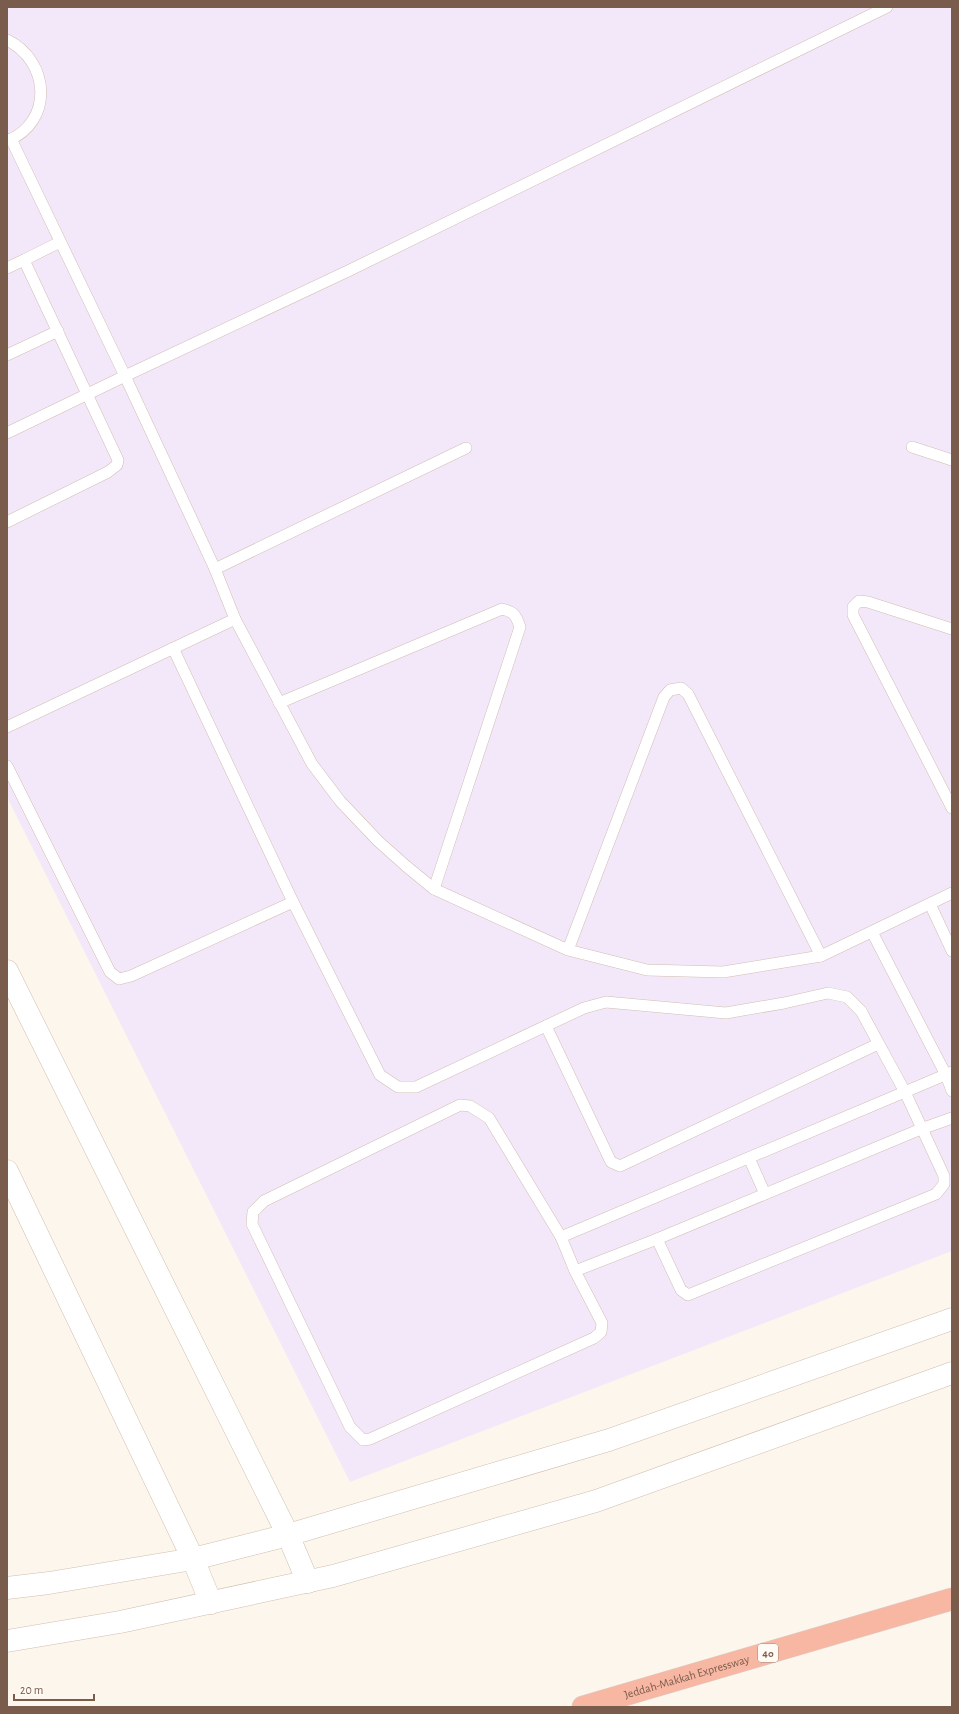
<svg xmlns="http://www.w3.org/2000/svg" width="959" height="1714" font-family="'Alegreya Sans',sans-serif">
<rect width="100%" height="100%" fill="#fdf6ec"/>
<path fill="#f3e8fa" d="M7,7H952V1251L350,1482L7,797Z"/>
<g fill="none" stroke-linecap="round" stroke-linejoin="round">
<defs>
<g id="service">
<path d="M7,40C50,61 54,122 7,141"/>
<path d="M24,260L60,242"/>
<path d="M7,268L24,260L118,460L117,465L108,472L7,522"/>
<path d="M7,355L58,331"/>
<path d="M7,433L125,376L11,139"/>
<path d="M912,447L952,460"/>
<path d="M215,569L466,448"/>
<path d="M235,619L312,764L340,801L378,841L406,866L434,889L568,950L647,970L723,972L821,956L688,694L681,688L670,690L664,697L568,950"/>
<path d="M952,629L868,602L859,601L853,607V615L952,808"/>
<path d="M173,648L293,902L380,1075L398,1087H416L584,1008L606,1002L726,1013L784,1003L828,993L847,997L861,1011L905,1092L944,1176V1184L936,1194L688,1295L681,1290L657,1239"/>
<path d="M279,703L502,609C514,612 516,615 520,627L434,889"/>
<path d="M7,727L235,619L215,569L125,376L348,271L887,7"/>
<path d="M7,766L110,972L119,979L131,976L293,902"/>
<path d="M930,904L952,951"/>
<path d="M872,932L946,1075L952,1091"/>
<path d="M821,956L952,893"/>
<path d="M546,1026L611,1162L620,1166L878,1044"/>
<path d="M952,1072L561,1237L489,1118L470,1106L460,1105L264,1201L253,1212L252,1224L350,1427L363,1440L370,1439L594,1338L601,1332L602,1323L575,1271L657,1239L921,1129L952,1118"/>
<path d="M749,1158L765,1194"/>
<path d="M561,1237L575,1271"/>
</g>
<g id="minor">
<path d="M7,971L288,1535L308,1582"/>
<path d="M7,1171L193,1559L211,1603"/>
</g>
<g id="tertiary">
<path d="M7,1588L49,1583L193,1559L288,1535L609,1440L952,1319"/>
<path d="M7,1641L120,1622L333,1576L596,1501L952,1373"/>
</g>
<g id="motorway">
<path id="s1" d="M583,1707L952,1599"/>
</g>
</defs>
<use href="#service" stroke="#d1beb0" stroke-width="12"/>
<use href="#minor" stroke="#d1beb0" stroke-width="23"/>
<use href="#tertiary" stroke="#d1beb0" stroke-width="23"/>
<use href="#motorway" stroke="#dad1cd" stroke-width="23"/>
<use href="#service" stroke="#fff" stroke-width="11"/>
<use href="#minor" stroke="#fff" stroke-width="22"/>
<use href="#tertiary" stroke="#fff" stroke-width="22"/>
<use href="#motorway" stroke="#f7b7a3" stroke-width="22"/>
</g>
<g text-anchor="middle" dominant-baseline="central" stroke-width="3" stroke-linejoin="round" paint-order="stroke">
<rect fill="#fffaf3" stroke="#a28b7f" stroke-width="1" x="758" y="1644" width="20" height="18" rx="3"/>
<g font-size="11" font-weight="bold" fill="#7a5c4d">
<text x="768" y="1653">40</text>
</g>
<g font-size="12" fill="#7a5c4d" stroke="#fffaf3">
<text stroke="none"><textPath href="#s1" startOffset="108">Jeddah-Makkah Expressway</textPath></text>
</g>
</g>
<rect width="959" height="1714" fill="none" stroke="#7a5c4d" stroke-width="16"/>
<path d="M14 1694v6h80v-6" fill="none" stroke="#7a5c4d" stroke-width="2"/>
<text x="20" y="1694" font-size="12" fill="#7a5c4d" stroke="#fffaf3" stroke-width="3" paint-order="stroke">20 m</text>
</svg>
